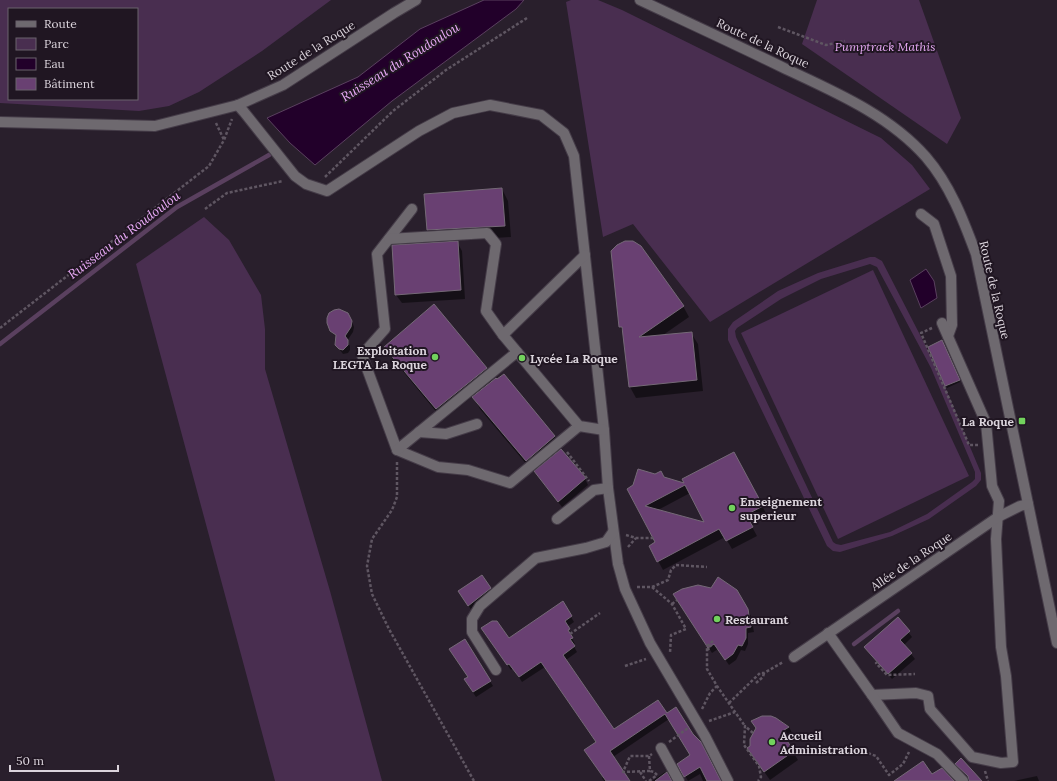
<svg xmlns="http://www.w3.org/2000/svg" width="1057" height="781" font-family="Lora,serif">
<rect width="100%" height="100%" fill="#291f2c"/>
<g fill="#492e50" fill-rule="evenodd">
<path d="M0,0H331L262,51L199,92L169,106L139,111L0,103ZM9,9H137V99H9Z"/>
<path d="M571,0H598L622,10L881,138L912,165L930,189L710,322L633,224L603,237L566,2Z"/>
<path d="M817,0H919L961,118L947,144L802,44Z"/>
<path d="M204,217L229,240L261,295L265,329V369L330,591L382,781H275L136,264Z"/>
<path d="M870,257H875L882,261L936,366L981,473V480L976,486L929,519L892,536L840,552L833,551L827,546L728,340V329L733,322L778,291L818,273ZM870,264L877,267L931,368L975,472V479L972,482L927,514L890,532L841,545L836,544L833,542L736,337L735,331L737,328L781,299L821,279Z"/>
<path d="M873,270L969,476L838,539L741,333Z"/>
</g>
<g fill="#22002a" stroke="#5a405f">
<path d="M484,0H524L516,9L392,101L315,165L290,143L267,118L358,77L420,29Z"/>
<path d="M926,269L934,281L937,298L921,308L910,280Z"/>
</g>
<g fill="#0007" fill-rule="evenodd">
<path d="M502,189L508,201L511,237L434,242L428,230Z"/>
<path d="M457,242L462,251L465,299L402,303L396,295Z"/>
<path d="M433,305L487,368L494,381H497L503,375L555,437L561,448L560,449L585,479L588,485L562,507L543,483L535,471L533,472L480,409L473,396L443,420L392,358L386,347Z"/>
<path d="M683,306L689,317L663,335L691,333L698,344L703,391L636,398L630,387L624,334L620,327Z"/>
<path d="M351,319L354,327L353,332L347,341L350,346V350L348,353L343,354L336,345L337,337L332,333L339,339Z"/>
<path d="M943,344L960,382L947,388L946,385Z"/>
<path d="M738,461L767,515L750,523L757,536L732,549L725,537L663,570L650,546L656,543L628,489L664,478L686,485ZM690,493L706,523L658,510Z"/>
<path d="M490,589L493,594L472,611L459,591Z"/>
<path d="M712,589L737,591L751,616L754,632L748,633V644L745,651L741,650L736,660L729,665L718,649L712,653L678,600Z"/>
<path d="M562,602L574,622L567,627L572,635H570L575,644L573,645L577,652L566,660L614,731L658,701L719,781H703L700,774L688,781L679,765L691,755L669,719L613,757L629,781H604L602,778L604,777L596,743L545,667L522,682L513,668L511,670L486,634L508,639Z"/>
<path d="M898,619L912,637L904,645L915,659L892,679L869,653L865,647Z"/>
<path d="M465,640L493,686L476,697L468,685L469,677Z"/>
<path d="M779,720L789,727L793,735L786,741L798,760L770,780L753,756Z"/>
<path d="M665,772L671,781H652Z"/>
<path d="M1037,776L1039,781H1014Z"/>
</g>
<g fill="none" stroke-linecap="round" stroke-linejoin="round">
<g stroke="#5a405f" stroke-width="4.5">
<path d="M0,344L177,207L269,155"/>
<path d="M854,644L898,611"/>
</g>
</g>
<g fill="#694072" stroke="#756977" fill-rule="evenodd">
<path d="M502,188L505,226L427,230L424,194Z"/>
<path d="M458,241L461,290L395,295L392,245Z"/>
<path d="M625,241H633L641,246L684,306L639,337L692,332L697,380L629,387L622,327H619L611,251L617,245Z"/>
<path d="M434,304L487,368L436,409L384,347Z"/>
<path d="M339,309L348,313L352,321L351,327L345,336L348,340V345L343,350L339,349L335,345L336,335L330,331L327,323V318L329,313L334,310Z"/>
<path d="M942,340L960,380L945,386L928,347Z"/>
<path d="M504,374L555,436L526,461L472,397L496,378L497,379Z"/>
<path d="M561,449L586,478L558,502L534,471Z"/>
<path d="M734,452L763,506L746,515L753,527L726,541L719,529L657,562L649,546L655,542L627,489L633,485L638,469L655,474L661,471L664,477L684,483L682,479ZM685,485L704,522L645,506Z"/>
<path d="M482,575L491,588L468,606L458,591Z"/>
<path d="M718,577L737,590L748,609L751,627L746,628V638L742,646L738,645L733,654L725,660L714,644L708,648L673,594L682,589L698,585L711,588Z"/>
<path d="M563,601L572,616L565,621L570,629L568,630L573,638L570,639L575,646L563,655L614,729L658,700L667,713L676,707L693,734L701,742L721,781H707L700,767L684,777L677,764L690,755L665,714L610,751L630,781H606L584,750L596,742L541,662L519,677L509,664L507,665L481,628L492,621H497L509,638Z"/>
<path d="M898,617L910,631L900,640L912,653L888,674L864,647Z"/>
<path d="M465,639L491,681L473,692L464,679L468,677L449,649Z"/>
<path d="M762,716H771L776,718L789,727L781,732L794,751L764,772L747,748L750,746V739L756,728L751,721Z"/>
<path d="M961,758L982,781H969L968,776L955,764Z"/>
<path d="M923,761L932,774L942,768L954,781H894Z"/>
<path d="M667,772L672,781H655Z"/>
</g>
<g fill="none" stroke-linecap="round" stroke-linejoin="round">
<defs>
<g id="minor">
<path d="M640,0C689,23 737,45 786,69C835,92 889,115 926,157C950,185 963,219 976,254L1057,643"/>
<path d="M238,105L244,112L295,176L306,184L327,191L419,131L453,113L490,105L541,115L564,133L574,156L604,430L608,488L618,564L625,589L650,643L705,736L728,781"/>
<path d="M0,122L155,126L238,105L283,85L394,13L416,0"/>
<path d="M412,209L377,254L385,329L362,355L397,450L438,467L468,470L510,483L579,426"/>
<path d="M921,214L934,224L951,276L952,325L948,336"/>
<path d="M389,239L487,233L496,244L486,311L503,335"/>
<path d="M585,255L503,335L579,426L604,430"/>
<path d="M419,432L446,434L477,424"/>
<path d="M397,450L517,352"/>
<path d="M557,519L594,490L608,488"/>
<path d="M828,633L872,695L916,693L928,696L930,709L972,757L1001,763L1013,762L1006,676L1001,647L996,539L999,501L992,486L986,423L942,323"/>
<path d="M794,657L998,517L1020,506L1028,504"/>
<path d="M496,670L472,632V619L480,606L536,558L586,548L606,542L613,532"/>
<path d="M872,695L898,733L937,754L963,781"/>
<path d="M661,748L679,781"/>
</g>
</defs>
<use href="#minor" stroke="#453c48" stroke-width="12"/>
<g stroke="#5f5662" stroke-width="2.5" stroke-dasharray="3 2" stroke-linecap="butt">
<path d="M778,27L826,45L845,41"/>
<path d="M216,123L224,140"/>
<path d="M325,177L393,111L446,70L527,18"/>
<path d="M205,209L227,193L283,181"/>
<path d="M0,328L209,166L224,140L232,119"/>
<path d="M932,328L921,333L969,445H978"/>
<path d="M567,452L589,481"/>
<path d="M397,462V497L392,510L372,539L367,566L372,594L389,629L474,781"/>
<path d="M626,535L636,538H654"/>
<path d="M628,547L636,538"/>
<path d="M637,587H652L672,604L686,629L671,635L670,653"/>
<path d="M652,587L668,580L671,570L676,565L707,567"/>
<path d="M672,604L677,600"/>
<path d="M570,634L600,613"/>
<path d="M713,641L707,646V669L717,686L735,712"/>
<path d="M707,650L711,647L709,644"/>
<path d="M878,662L876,663L887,675L915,674"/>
<path d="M625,666L646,659"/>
<path d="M756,683L763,677L764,673"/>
<path d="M729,703L760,673H764L783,662"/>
<path d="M702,709L710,693L717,686"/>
<path d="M709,721L735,712L745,726"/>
<path d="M753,733L745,726L744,745L759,766L761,777L758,781"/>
<path d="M669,742L688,728"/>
<path d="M854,748L876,756L889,775L903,764L909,752"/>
<path d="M649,756L650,771L623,772L630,756H649L652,754"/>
<path d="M985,771L988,781"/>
<path d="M640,772L646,781"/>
<path d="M649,781L657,775L654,772L650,771"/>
</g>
<use href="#minor" stroke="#6e696f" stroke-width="10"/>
</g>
<g fill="#72d25d" stroke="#201622" stroke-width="1.5">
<circle cx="435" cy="357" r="4"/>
<circle cx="522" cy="358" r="4"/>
<rect x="1018" y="417" width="8" height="8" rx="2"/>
<circle cx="732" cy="508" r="4"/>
<circle cx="717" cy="619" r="4"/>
<circle cx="772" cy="742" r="4"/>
</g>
<g text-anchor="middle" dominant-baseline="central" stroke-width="4" stroke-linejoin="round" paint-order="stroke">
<g font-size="12" fill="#dbd4dc" stroke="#201622">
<text transform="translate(763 43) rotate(25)">Route de la Roque</text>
<text transform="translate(311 50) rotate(-32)">Route de la Roque</text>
<text transform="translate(995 290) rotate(77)">Route de la Roque</text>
<text transform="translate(911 561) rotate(-34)">Allée de la Roque</text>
</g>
<g font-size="12" font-style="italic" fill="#e8abf6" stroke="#201622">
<text x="885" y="46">Pumptrack Mathis</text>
</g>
<g font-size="12" font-weight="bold" fill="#dbd4dc" stroke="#201622" text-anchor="start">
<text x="427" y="350" text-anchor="end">Exploitation<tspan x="427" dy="14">LEGTA La Roque</tspan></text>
<text x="530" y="358">Lycée La Roque</text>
<text x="1014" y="421" text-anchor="end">La Roque</text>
<text x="740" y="501">Enseignement<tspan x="740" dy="14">superieur</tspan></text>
<text x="725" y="619">Restaurant</text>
<text x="780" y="735">Accueil<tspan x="780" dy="14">Administration</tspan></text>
</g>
<g font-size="13" font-style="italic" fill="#e9abf7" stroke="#201622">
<text transform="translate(400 62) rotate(-32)">Ruisseau du Roudoulou</text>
<text transform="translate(124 235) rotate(-37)">Ruisseau du Roudoulou</text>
</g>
</g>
<rect x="8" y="8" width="130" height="92" fill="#201622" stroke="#6b626c"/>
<rect x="16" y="21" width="20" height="6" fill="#6e696f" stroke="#6b626c"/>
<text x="44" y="28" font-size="12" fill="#dbd4dc">Route</text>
<rect x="16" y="38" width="20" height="12" fill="#492e50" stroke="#6b626c"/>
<text x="44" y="48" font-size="12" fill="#dbd4dc">Parc</text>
<rect x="16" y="58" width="20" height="12" fill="#22002a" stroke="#6b626c"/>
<text x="44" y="68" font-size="12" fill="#dbd4dc">Eau</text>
<rect x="16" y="78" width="20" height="12" fill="#694072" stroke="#6b626c"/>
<text x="44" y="88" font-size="12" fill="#dbd4dc">Bâtiment</text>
<path d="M10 765v6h108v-6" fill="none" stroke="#dbd4dc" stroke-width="2"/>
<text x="16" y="765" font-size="12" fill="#dbd4dc" stroke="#201622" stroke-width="3" paint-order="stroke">50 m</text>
</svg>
